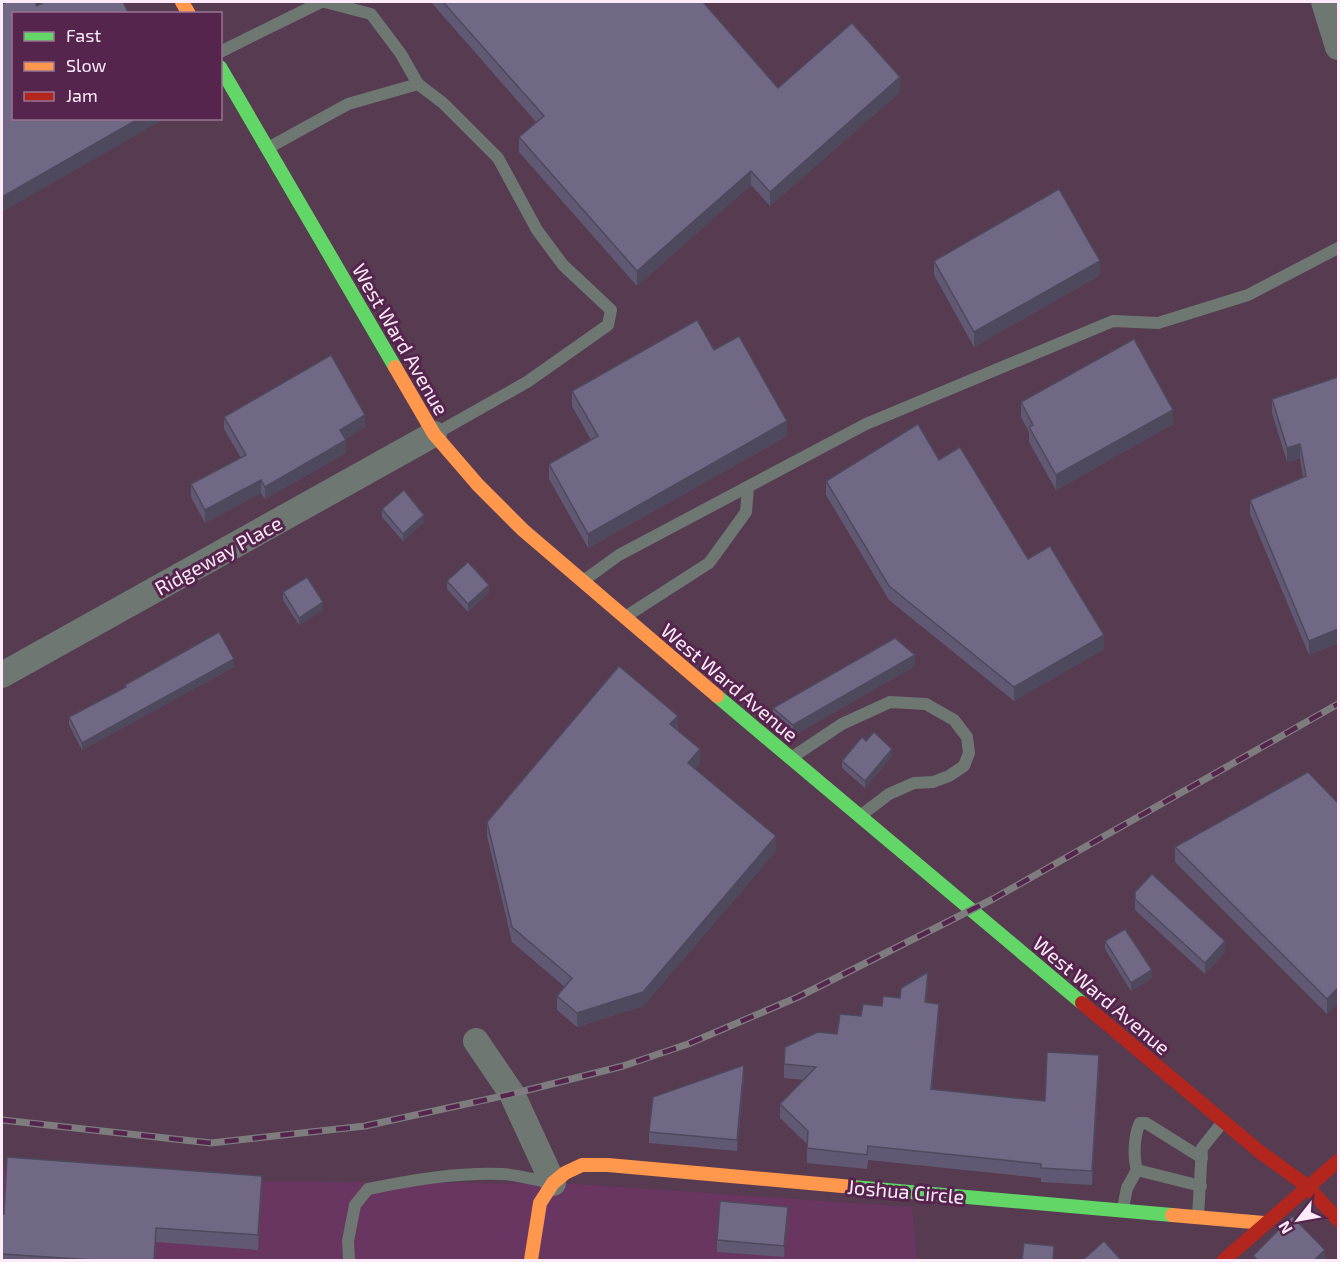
<svg xmlns="http://www.w3.org/2000/svg" width="1340" height="1262" font-family="'Exo 2',sans-serif">
<rect width="100%" height="100%" fill="#563b51"/>
<path fill="#693561" d="M2,1167L226,1181L577,1184L912,1207L917,1260H2Z"/>
<g fill="none" stroke-linecap="round" stroke-linejoin="round">
<g stroke="#6e7771" stroke-width="12">
<path d="M325,2L371,14L401,54L418,84"/>
<path d="M220,52L321,2"/>
<path d="M268,148L348,104L418,84L443,103L498,158L537,230L563,265L611,310L608,325L527,382L435,434"/>
<path d="M583,581L619,555L866,424L1113,321L1158,323L1248,295L1338,248"/>
<path d="M625,617L709,563L746,512L748,487"/>
<path d="M791,758L842,724L890,702L926,704L954,720L967,737L969,753L964,766L949,776L933,782L914,783L889,794L860,816"/>
<path d="M1201,1186L1137,1170C1133,1157 1134,1135 1140,1123H1146L1202,1158"/>
<path d="M1123,1208L1127,1188L1137,1170"/>
<path d="M1198,1216L1202,1148L1222,1123"/>
<path d="M349,1260L348,1241L355,1205L368,1189C412,1180 458,1172 503,1174C518,1175 534,1180 549,1182"/>
</g>
<g stroke="#6e7771" stroke-width="26">
<path d="M1324,2L1338,47"/>
<path d="M2,675L434,434"/>
<path d="M476,1041L512,1094L553,1183"/>
</g>
<g stroke="#63d668" stroke-width="14">
<path d="M220,67L395,367"/>
<path d="M717,696L1082,1003"/>
<path d="M853,1187L1172,1215"/>
</g>
<g stroke="#ff974d" stroke-width="14">
<path d="M182,2L189,14"/>
<path d="M395,367L434,434L478,485L523,530L717,696"/>
<path d="M1172,1215L1264,1223"/>
<path d="M531,1260L540,1203L553,1183L565,1173L582,1165H608L853,1187"/>
</g>
<g stroke="#b3261e" stroke-width="14">
<path d="M1082,1003L1260,1152L1307,1186L1338,1220"/>
<path d="M1224,1260L1338,1161"/>
</g>
<defs>
<path id="rail" d="M2,1120L211,1143L365,1126L512,1094L623,1066L688,1044L798,997L993,899L1338,704"/>
</defs>
<use href="#rail" stroke="#7f7c7f" stroke-width="7"/>
<use href="#rail" stroke="#56254e" stroke-width="4.5" stroke-dasharray="14" stroke-linecap="butt"/>
</g>
<g fill="#615973">
<path d="M431,2H703L778,88L900,92L770,206L751,185L637,286L519,152V137L536,122Z"/>
<path d="M934,261L1100,275L974,347L934,275Z"/>
<path d="M714,350L787,436L588,548L549,479V464L591,440L572,406V391Z"/>
<path d="M1338,377V643L1309,655L1250,514V500L1303,477L1300,458L1287,462L1272,413V399Z"/>
<path d="M1021,402L1173,424L1056,490L1029,442V432L1021,417Z"/>
<path d="M224,417L365,427L345,439L346,453L265,499L261,493L205,523L191,497V484L241,458L224,429Z"/>
<path d="M939,460L1104,649L1014,701L889,600L826,495V481Z"/>
<path d="M382,509L424,522L403,541L382,517Z"/>
<path d="M447,581L489,592L468,612L447,589Z"/>
<path d="M283,592L323,610L299,625L283,600Z"/>
<path d="M915,666L793,736L773,720V708Z"/>
<path d="M234,667L82,750L69,725V717L125,688V685Z"/>
<path d="M678,730L700,764L695,769L776,851L643,1006L577,1027L557,1010V996L565,987L512,942L487,836V822Z"/>
<path d="M866,741L892,756L865,788L842,768V761Z"/>
<path d="M1338,803L1327,1014L1175,862V847Z"/>
<path d="M1135,892L1225,952L1205,974L1135,910Z"/>
<path d="M1105,941L1152,978L1131,991L1105,949Z"/>
<path d="M928,986L926,1003L939,1018L932,1089L1045,1101L1099,1069L1092,1185L1041,1182V1178L868,1160L867,1169L807,1163V1144L780,1118V1104L804,1080L784,1078V1064L837,1034L882,1006Z"/>
<path d="M744,1077L737,1151L649,1143V1132Z"/>
<path d="M262,1190L258,1250L156,1242L155,1260H2V1213Z"/>
<path d="M788,1219L784,1257L717,1252V1240Z"/>
</g>
<g fill="#4f495e">
<path d="M900,77V92L770,206V192Z"/>
<path d="M140,118H166L2,212V197Z"/>
<path d="M751,171V185L637,286V271Z"/>
<path d="M1100,261V275L974,347V332Z"/>
<path d="M1173,410V424L1056,490V475Z"/>
<path d="M365,415V427L340,442V430Z"/>
<path d="M787,421V436L588,548V534Z"/>
<path d="M346,440V453L265,499V487Z"/>
<path d="M1300,444V458L1287,462V448Z"/>
<path d="M261,480V493L205,523V510Z"/>
<path d="M424,515V522L403,541V534Z"/>
<path d="M489,585V592L468,612V604Z"/>
<path d="M323,602V610L299,625V618Z"/>
<path d="M1338,629V643L1309,655V641Z"/>
<path d="M1104,635V649L1014,701V687Z"/>
<path d="M915,655V666L793,736V725Z"/>
<path d="M234,659V667L82,750V743Z"/>
<path d="M678,716V731L670,724Z"/>
<path d="M700,749V764L688,778V763Z"/>
<path d="M892,749V756L865,788V781Z"/>
<path d="M776,836V851L643,1006L577,1027V1013Z"/>
<path d="M1225,941V952L1205,974V963Z"/>
<path d="M1152,970V978L1131,991V983Z"/>
<path d="M928,972V986L925,1017V1002Z"/>
<path d="M1338,988V1003L1327,1014V999Z"/>
<path d="M939,1004V1018L931,1103V1089Z"/>
<path d="M1099,1055V1069L1092,1185V1171Z"/>
<path d="M744,1065V1077L737,1151V1140Z"/>
<path d="M262,1176V1190L258,1250V1235Z"/>
<path d="M788,1207V1219L784,1257V1246Z"/>
<path d="M156,1228L155,1260H154Z"/>
<path d="M1325,1250V1260H1314Z"/>
</g>
<g fill="#716886" stroke="#4f495e" stroke-width="1.5">
<path d="M6,2H35L37,6L44,2H123L129,14H14V118H140L2,197V4Z"/>
<path d="M443,2H703L778,88L852,23L900,77L770,192L751,171L637,271L519,137L544,116Z"/>
<path d="M1059,189L1100,261L974,332L934,261Z"/>
<path d="M697,320L714,350L739,336L787,421L588,534L549,464L598,436L572,391Z"/>
<path d="M1134,339L1173,410L1056,475L1029,427L1033,425L1021,402Z"/>
<path d="M331,355L365,415L340,430L346,440L265,487L261,480L205,510L191,484L246,455L224,417Z"/>
<path d="M1338,377V629L1309,641L1250,500L1306,476L1300,444L1287,448L1272,399Z"/>
<path d="M918,424L939,460L960,447L1028,559L1050,546L1104,635L1014,687L889,586L826,481Z"/>
<path d="M404,490L424,515L403,534L382,509Z"/>
<path d="M468,562L489,585L468,604L447,581Z"/>
<path d="M307,577L323,602L299,618L283,592Z"/>
<path d="M219,632L234,659L82,743L69,717L126,687L125,685Z"/>
<path d="M895,638L915,655L793,725L773,708Z"/>
<path d="M619,666L678,716L670,724L700,749L688,763L776,836L643,992L577,1013L557,996L572,978L512,927L487,822Z"/>
<path d="M874,732L892,749L865,781L842,761L862,737L866,741Z"/>
<path d="M1308,772L1338,803V988L1327,999L1175,847Z"/>
<path d="M1152,874L1225,941L1205,963L1135,899V892Z"/>
<path d="M1125,929L1152,970L1131,983L1105,941Z"/>
<path d="M928,972L925,1002L939,1004L931,1089L1045,1101L1047,1052L1099,1055L1092,1171L1041,1168V1164L868,1146L867,1155L807,1148L808,1131L780,1104L816,1067L784,1064L785,1047L818,1032L837,1034L840,1014L861,1016L863,1004L882,1006L883,996L900,998L901,988Z"/>
<path d="M744,1065L737,1140L649,1132L653,1097Z"/>
<path d="M7,1157L262,1176L258,1235L156,1228L154,1260H94L2,1254V1213L4,1214Z"/>
<path d="M720,1201L788,1207L784,1246L717,1240Z"/>
<path d="M1292,1216L1325,1250L1314,1260H1258L1253,1256Z"/>
<path d="M1104,1241L1121,1260H1083Z"/>
<path d="M1024,1243L1054,1246L1053,1260H1022Z"/>
</g>
<g text-anchor="middle" dominant-baseline="central" stroke-width="6" stroke-linejoin="round" paint-order="stroke">
<g font-size="20" fill="#fdebf9" stroke="#56254e">
<text transform="translate(401 339) rotate(60)">West Ward Avenue</text>
<text transform="translate(218 555) rotate(-29)">Ridgeway Place</text>
<text transform="translate(730 682) rotate(40)">West Ward Avenue</text>
<text transform="translate(1102 995) rotate(40)">West Ward Avenue</text>
<text transform="translate(906 1191) rotate(5)">Joshua Circle</text>
</g>
</g>
<rect width="1340" height="1262" fill="none" stroke="#fdebf9" stroke-width="6"/>
<rect x="12" y="12" width="210" height="108" fill="#56254e" stroke="#997492" stroke-width="1.5"/>
<rect x="24" y="32" width="30" height="9" fill="#63d668" stroke="#997492" stroke-width="1.5"/>
<text x="66" y="42" font-size="18" fill="#fdebf9">Fast</text>
<rect x="24" y="62" width="30" height="9" fill="#ff974d" stroke="#997492" stroke-width="1.5"/>
<text x="66" y="72" font-size="18" fill="#fdebf9">Slow</text>
<rect x="24" y="92" width="30" height="9" fill="#b3261e" stroke="#997492" stroke-width="1.5"/>
<text x="66" y="102" font-size="18" fill="#fdebf9">Jam</text>
<g transform="translate(1298 1220) rotate(239)" stroke="#56254e" stroke-width="4.5" paint-order="stroke">
<path d="M0-4.5L10 22L0 15L-10 22Z" fill="#fdebf9"/>
<text y="-9" font-size="16" font-weight="bold" text-anchor="middle" fill="#fdebf9">N</text>
</g>
</svg>
